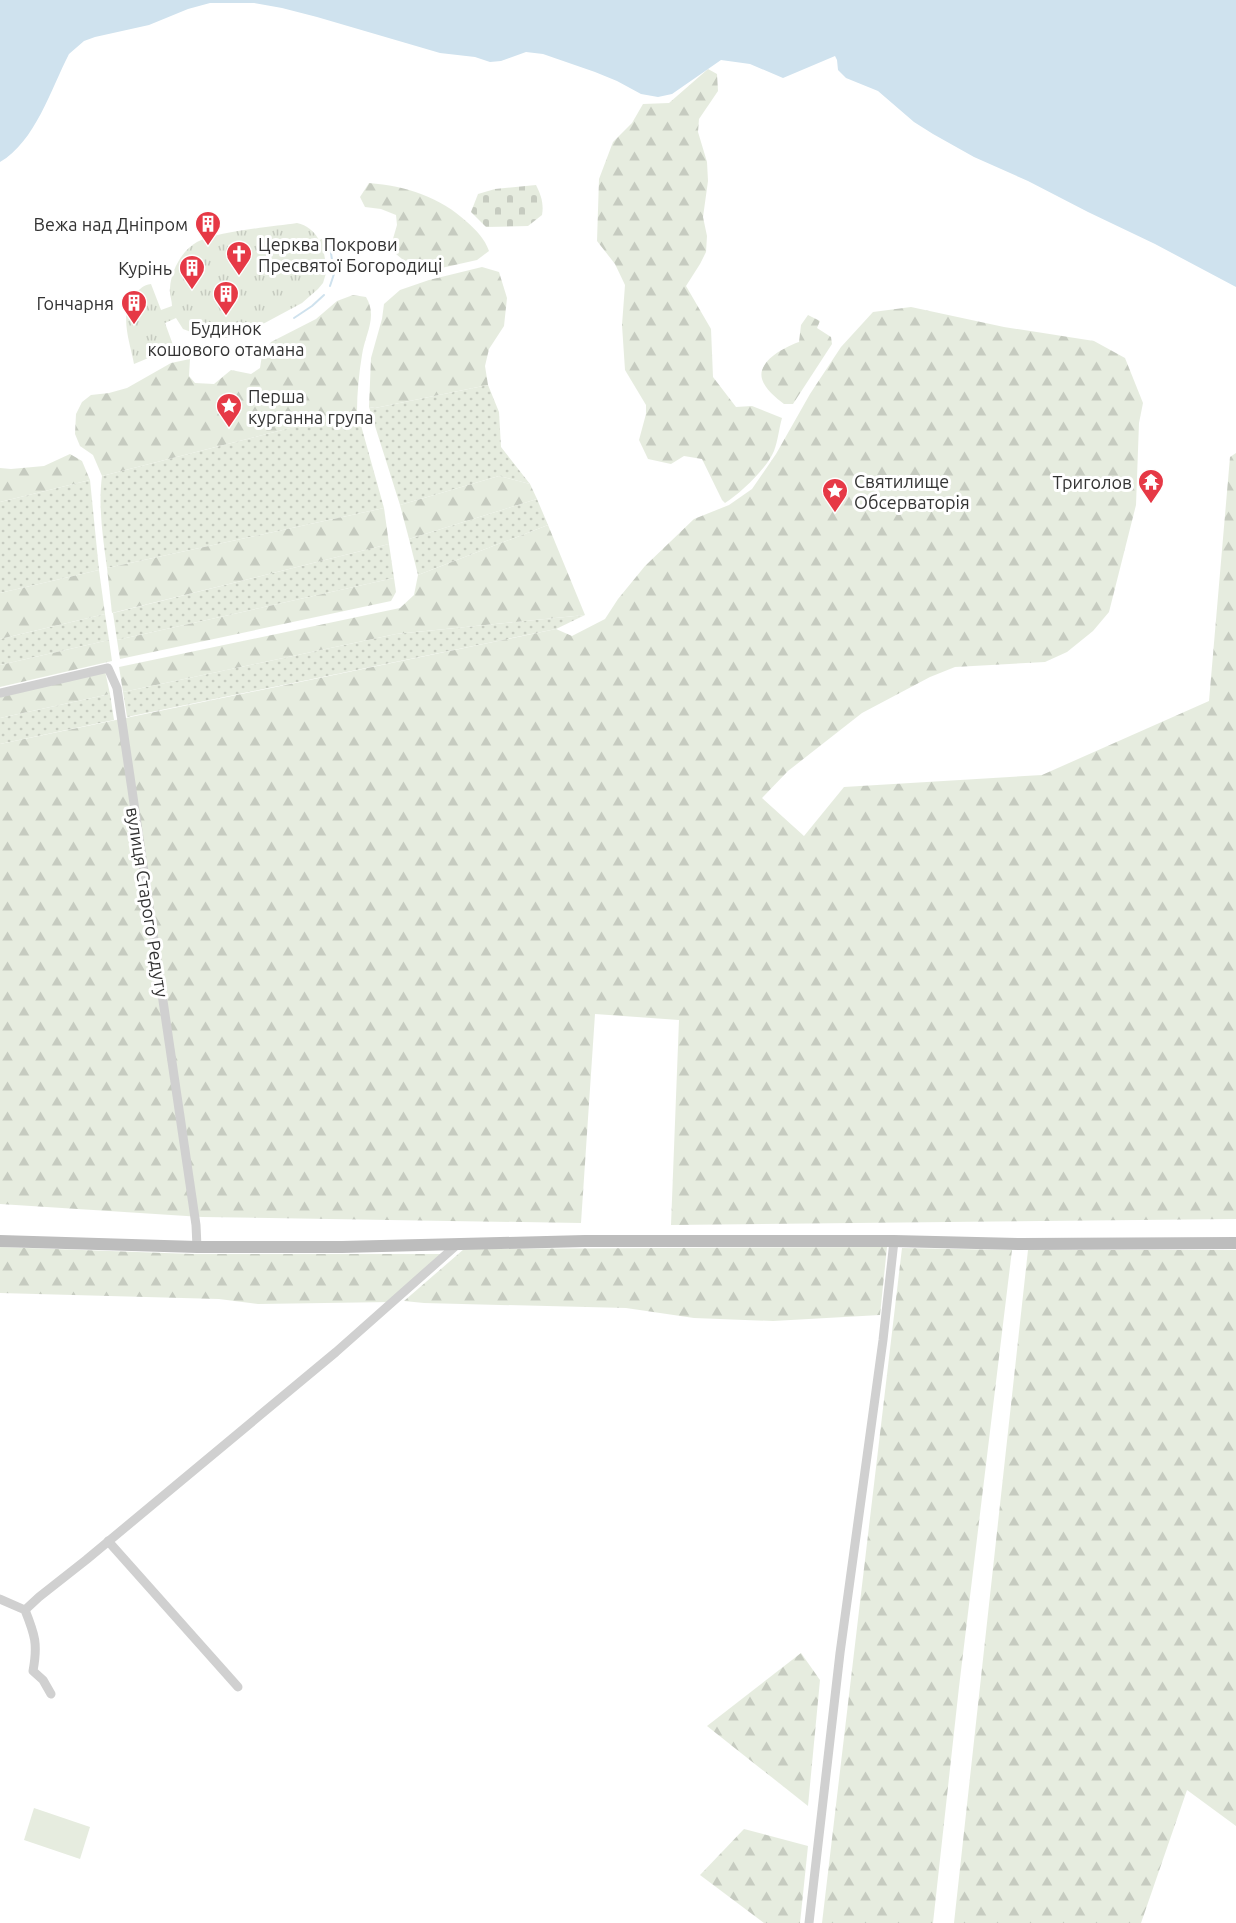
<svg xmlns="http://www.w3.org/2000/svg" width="1236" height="1923" font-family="Ubuntu,sans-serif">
<defs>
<pattern id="grass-dots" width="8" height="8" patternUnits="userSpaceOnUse" patternTransform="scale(1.5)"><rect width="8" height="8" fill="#e6ecdf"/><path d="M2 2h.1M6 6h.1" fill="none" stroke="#c6cbc0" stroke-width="1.8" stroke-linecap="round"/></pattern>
<pattern id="forest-firs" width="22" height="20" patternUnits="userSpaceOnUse" patternTransform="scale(1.5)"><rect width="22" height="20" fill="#e6ecdf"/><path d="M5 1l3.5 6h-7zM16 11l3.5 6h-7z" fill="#c6cbc0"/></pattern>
<pattern id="cemetery-stones" width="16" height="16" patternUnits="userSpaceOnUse" patternTransform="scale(1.5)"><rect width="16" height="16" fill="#e6ecdf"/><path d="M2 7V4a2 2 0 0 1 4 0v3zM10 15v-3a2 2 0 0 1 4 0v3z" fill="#c6cbc0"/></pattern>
<pattern id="park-tufts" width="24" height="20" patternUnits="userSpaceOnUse" patternTransform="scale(1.5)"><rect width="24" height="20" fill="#e6ecdf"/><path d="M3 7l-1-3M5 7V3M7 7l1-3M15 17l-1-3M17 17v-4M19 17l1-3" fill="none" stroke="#c6cbc0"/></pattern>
</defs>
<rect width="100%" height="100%" fill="#fff"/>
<g fill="url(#grass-dots)">
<path d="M488,385L499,412L501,447L530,484L499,476L400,505L369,407L375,408Z"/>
<path d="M357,411L384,508L107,568C103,539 98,506 102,476Z"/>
<path d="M90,480L99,570L0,593V502Z"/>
<path d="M537,499L548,525L418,575L409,539Z"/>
<path d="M389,544L394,578L117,640L113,613Z"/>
<path d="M105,614L109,640L0,665V639Z"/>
<path d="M585,615L556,629L127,717L123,692L396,634Z"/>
<path d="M110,694L114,720L0,744V718Z"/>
</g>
<g fill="url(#forest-firs)">
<path d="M708,69L717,74L718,91L699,119L698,132L707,162L708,181L703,217L707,236L706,252L700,264L686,286L711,329L713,377L736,407L752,406L782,418C779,428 778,441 774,451C767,468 741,493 725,503L722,500L702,459L684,456L671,464L648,459L639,440L646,414V405L625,370L622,325L625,285L615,264L597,241L599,179L613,142L632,123L643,104L669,103Z"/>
<path d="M369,183C406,186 440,197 467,222C476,230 485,239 489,251L477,260L419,273L390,249L397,225L396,215L381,209L365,207L360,197Z"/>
<path d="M482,267L499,272L507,298L504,326L489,349L485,366L488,385L375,408L369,407L371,358L382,319L384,304L400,290L429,280Z"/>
<path d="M353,295L366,297C378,317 365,334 362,355C359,373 357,393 357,411L102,476L93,455L80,446L75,434L76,414L82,402L91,395L109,393L127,388L171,363L190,359L189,376L195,383L214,384L231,370L251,374L260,368L262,355L271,342L316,319L337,301Z"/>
<path d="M911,307L1004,327L1094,341L1125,358L1143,403L1139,423L1136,505L1109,612L1093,631L1067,652L1045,662L955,667L930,677L862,713L788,771L762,798L804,836L844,787L1042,775L1209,701L1230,457L1236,453V1219L671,1225L679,1020L595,1014L581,1223L202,1217L0,1204V744L556,629L572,636L605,619L618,599L645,566L694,519L729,505L752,489L776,454L810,394L841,347L873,312Z"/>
<path d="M808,315L820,321L817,328L831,337L832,344L793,404H784C776,398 765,389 762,379C757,361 785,347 799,342L801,325Z"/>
<path d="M70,454L82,461L90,480L0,502V468L11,469L44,466Z"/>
<path d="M499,476L530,484L537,499L409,539L400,505Z"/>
<path d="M384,508L389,544L112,613L107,568Z"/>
<path d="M548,525L585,615L396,634L123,692L119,667L400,608L414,595L418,575Z"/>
<path d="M99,570L105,614L0,639V593Z"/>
<path d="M394,578L396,592L391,601L120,659L117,640Z"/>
<path d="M109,640L112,661L0,687V665Z"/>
<path d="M105,671L110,694L0,718V696Z"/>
<path d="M0,1247L192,1254H442L391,1302L258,1304L219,1299L0,1293Z"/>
<path d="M887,1247L880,1315L773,1321L694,1318L626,1308L424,1303L404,1301L464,1249Z"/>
<path d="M902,1248L1012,1250L959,1687L933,1923H822Z"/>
<path d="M1028,1250H1236V1826L1187,1790L1141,1923H954Z"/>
<path d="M801,1653L820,1680L808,1806L707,1726Z"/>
<path d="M744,1829L808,1846L800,1923H764L700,1875Z"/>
</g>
<path fill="url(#cemetery-stones)" d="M536,185C541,195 544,204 542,215L528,226L486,227L471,212L478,194L495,189Z"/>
<path fill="url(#park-tufts)" d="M297,223C307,225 314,231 319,240L322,239L326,246L323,248L327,270L323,283L318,289L302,303L244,334L229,338L199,335L183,329L176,318L165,323L173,345L170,349L134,364C130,342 118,313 135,294C140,289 143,285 151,284L161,310L172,306C172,300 169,294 170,288C171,271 182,250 197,242C219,231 271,227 297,223Z"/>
<path fill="#e6ecdf" d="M34,1808L90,1827L80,1859L24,1840Z"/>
<path fill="#cfe2ee" d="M0,0H1236V287L1155,244L1088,212L1028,181L974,157L933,134L914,122L878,91L846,78L838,70L837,60L835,56L783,78L750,64L721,60L672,94L658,97L641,94L617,81L595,72L543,54L526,52L501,61L490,62L475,57L440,53L317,17L282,8L254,3H210L188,9L149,25L95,37L84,41L69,54C51,89 35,142 0,162Z"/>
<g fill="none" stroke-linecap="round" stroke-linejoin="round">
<g stroke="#cfe2ee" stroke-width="2">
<path d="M330,246L334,274L330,286"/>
<path d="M294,318L312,306L324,295"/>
</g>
<g stroke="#d0d0d0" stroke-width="9">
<path d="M0,693L108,668L117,688L196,1225L197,1247"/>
<path d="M108,1541L238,1687"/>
<path d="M0,1599L25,1610C35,1635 38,1644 33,1671L43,1680L51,1694"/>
<path d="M25,1610L39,1597L86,1560L336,1352L459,1243"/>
<path d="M809,1923L840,1653L883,1340L894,1241"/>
</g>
<path stroke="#bdbdbd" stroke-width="12" d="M0,1241L197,1247H342L585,1241H894L1020,1244L1236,1243"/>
</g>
<defs>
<symbol id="building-pin" viewBox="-11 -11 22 30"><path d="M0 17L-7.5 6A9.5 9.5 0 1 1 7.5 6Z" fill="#e63946" stroke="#fff"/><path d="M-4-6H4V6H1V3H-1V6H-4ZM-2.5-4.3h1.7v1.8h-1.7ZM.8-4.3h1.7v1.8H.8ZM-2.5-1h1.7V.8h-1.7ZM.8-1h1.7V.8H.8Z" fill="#fff"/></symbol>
<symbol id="church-pin" viewBox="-11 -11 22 30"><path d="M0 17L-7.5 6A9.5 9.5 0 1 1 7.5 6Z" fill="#e63946" stroke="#fff"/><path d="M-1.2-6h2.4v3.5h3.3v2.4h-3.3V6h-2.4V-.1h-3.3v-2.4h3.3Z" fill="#fff"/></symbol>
<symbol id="sight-pin" viewBox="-11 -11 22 30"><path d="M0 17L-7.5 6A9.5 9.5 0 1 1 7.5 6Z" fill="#e63946" stroke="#fff"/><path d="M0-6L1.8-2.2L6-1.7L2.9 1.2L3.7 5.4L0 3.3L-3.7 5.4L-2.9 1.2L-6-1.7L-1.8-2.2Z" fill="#fff"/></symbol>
<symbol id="temple-pin" viewBox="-11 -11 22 30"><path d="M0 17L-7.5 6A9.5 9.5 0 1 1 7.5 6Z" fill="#e63946" stroke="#fff"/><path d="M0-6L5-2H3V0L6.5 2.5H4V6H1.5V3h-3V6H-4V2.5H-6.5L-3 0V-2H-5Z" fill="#fff"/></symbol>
</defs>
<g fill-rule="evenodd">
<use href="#building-pin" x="193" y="209" width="30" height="40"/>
<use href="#church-pin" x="224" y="239" width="30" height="40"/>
<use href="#building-pin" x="177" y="253" width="30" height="40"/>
<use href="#building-pin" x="211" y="279" width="30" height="40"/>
<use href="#building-pin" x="119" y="288" width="30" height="40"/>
<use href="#sight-pin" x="214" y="391" width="30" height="40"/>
<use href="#temple-pin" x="1136" y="467" width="30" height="40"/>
<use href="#sight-pin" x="820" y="476" width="30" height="40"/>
</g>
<g text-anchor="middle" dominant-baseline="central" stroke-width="6" stroke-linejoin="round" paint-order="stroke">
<g font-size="18" fill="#333" stroke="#fff" text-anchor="end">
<text x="188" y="224">Вежа над Дніпром</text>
<text x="258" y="244" text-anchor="start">Церква Покрови<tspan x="258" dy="21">Пресвятої Богородиці</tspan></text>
<text x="172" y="268">Курінь</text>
<text x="114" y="303">Гончарня</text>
<text x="226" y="328" text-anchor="middle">Будинок<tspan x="226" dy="21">кошового отамана</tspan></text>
<text x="248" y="396" text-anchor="start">Перша<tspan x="248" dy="21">курганна група</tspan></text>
<text x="854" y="481" text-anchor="start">Святилище<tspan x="854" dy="21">Обсерваторія</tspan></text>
<text x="1132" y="482">Триголов</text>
</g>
<g font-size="18" fill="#333" stroke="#fff">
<text transform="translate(148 902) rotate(81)">вулиця Старого Редуту</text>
</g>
</g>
</svg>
